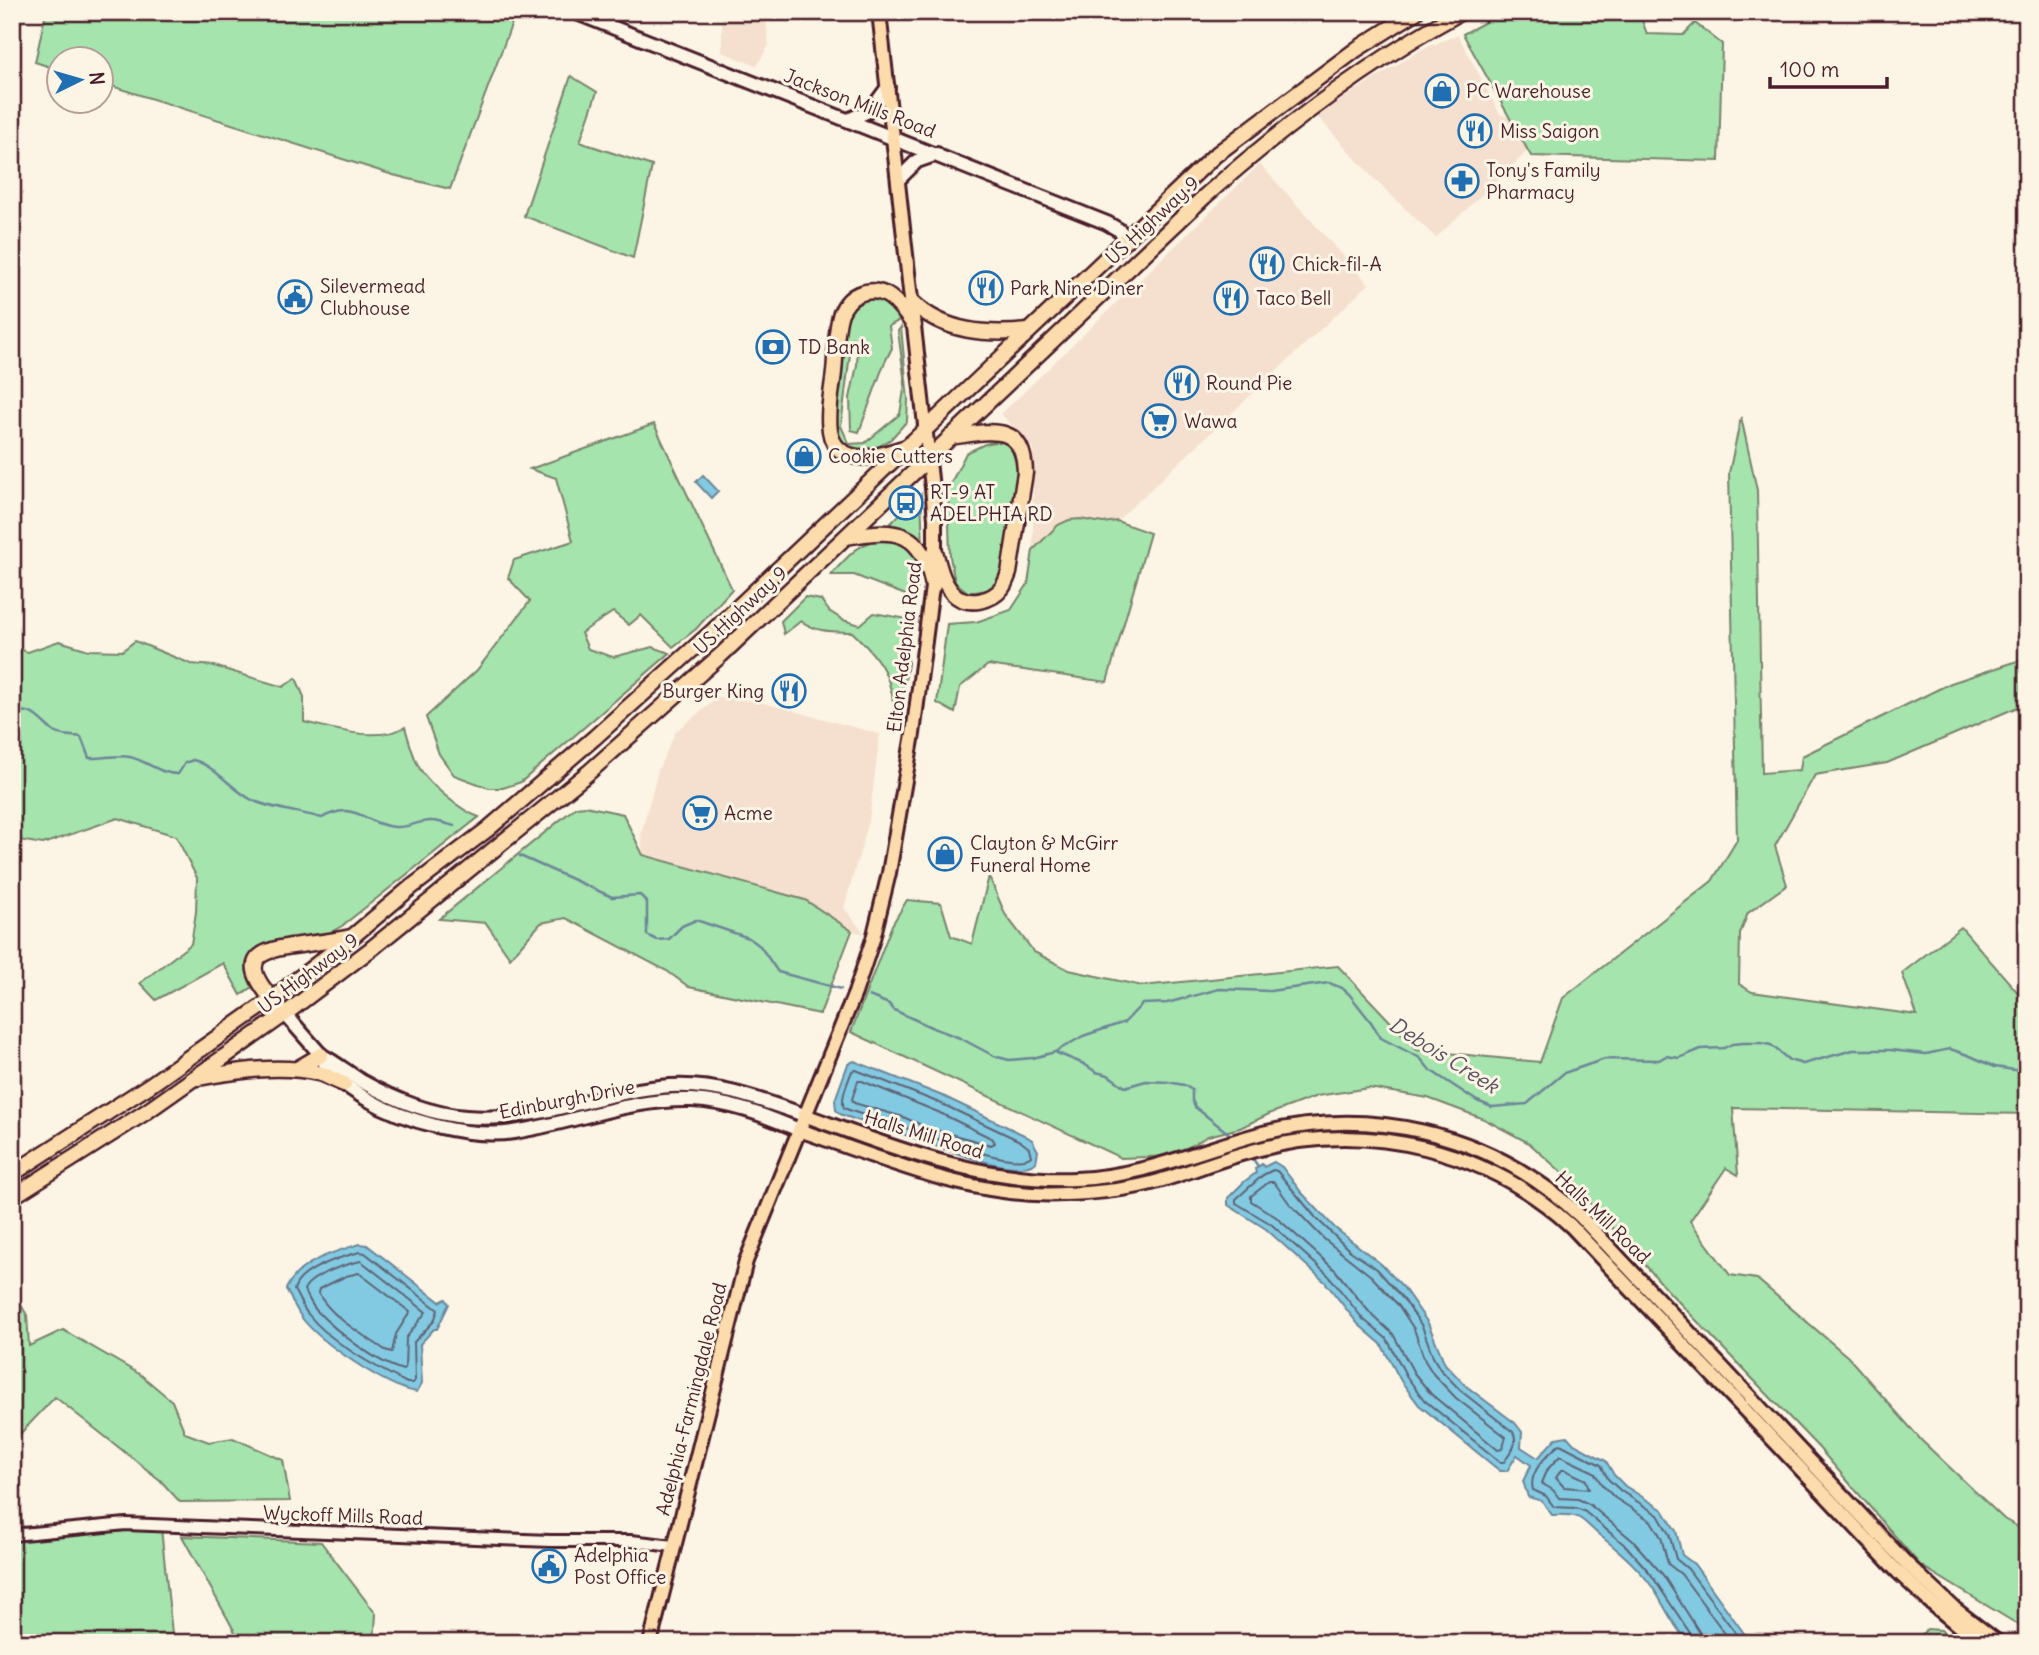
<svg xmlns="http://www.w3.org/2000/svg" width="2039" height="1655" font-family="Delius,sans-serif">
<rect width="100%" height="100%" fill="#fcf5e5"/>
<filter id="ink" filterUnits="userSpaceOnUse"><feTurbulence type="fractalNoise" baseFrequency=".0143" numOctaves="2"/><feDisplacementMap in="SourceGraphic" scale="14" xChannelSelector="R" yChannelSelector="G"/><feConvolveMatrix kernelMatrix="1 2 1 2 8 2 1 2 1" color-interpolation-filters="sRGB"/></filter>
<g filter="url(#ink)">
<g fill="#f5e0cf">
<path d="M709,12H765L769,45L757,66L722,52V18Z"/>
<path d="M1458,35L1500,114L1517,120L1531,148L1436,238L1375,180L1316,115L1424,48Z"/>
<path d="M1260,164L1369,284L1117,521L1103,523L1080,519L1058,525L1033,550V449L1001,414Z"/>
<path d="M719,697L760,702L880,734L869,821L844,908L865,934L852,931L805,900L643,855L641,834L658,770L676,731Z"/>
<path d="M12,1407L24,1463L17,1494L12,1495Z"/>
</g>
<g fill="#a5e4ac" stroke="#78826c" stroke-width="2">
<path d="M46,12H516L450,189L393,175L102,83V60H60L59,70L35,62Z"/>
<path d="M1504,12H1639L1647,34L1683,35L1695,23L1722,44L1719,161L1531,156L1463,34Z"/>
<path d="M571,76L597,92L580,142L652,166L633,258L524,216Z"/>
<path d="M868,297C883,298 896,305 900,320L889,326L892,348L884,364L859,432L851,430L850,398L857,365L858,341L852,338L841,426L849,444L865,443L900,414L905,384L898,331L901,327L908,400L907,421L891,439L875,449L864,451L844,445L838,438L834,419L844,324C849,309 854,303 868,297Z"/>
<path d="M1741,417L1757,490L1762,773L1800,770L1802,756L1951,683L2027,658V703L1887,763L1815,775L1775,846L1787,885L1748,913L1740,934L1739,984L1752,992L1917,1015L1902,973L1961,927L2027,1003V1114L1733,1108L1738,1175L1726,1168L1690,1221L1730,1275L1757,1279L1848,1357L1922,1441L2004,1519L2027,1532V1630L1920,1565L1819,1448L1671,1294L1568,1178L1529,1143L1484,1119L1428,1098L1369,1088L1317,1096L1269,1114L1240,1128L1208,1136L1173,1156L1121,1158L851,1032L892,925L907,900L941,903L951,936L972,944L989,876L1005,914L1034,952L1069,970L1142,986L1338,966L1417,1050L1540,1062L1563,998L1712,881L1737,840L1729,473Z"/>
<path d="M654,424L732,589L696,629L673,647L641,615L629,625L613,612L581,633L588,649L613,657L653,647L670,653L521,782L503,788H489L454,775L439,754L426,717L477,670L530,601L508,578L514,560L573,541L556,478L530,469Z"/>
<path d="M1004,440L1013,445L1020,465L1002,580L987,590L969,593L955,582L950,557L948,489L966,453L985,444Z"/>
<path d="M921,495L923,547C913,534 904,529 889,525L904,510L910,515Z"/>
<path d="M1080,519L1103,523L1117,521L1150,533L1107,682L988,665L960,687L955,713L937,703L947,624L976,622L1011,610L1028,584L1033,550L1058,525L1069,520Z"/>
<path d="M891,536C924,550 920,568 916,599L854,575H831C851,552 860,542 891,536Z"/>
<path d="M805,597L821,600L829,611L843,620L860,625L874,613L908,619V664L898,723L894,721C895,680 881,659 852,632C833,631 818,633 801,621L784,634L781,621Z"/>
<path d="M59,641L89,650L122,651L135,641L191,664L214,666L283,687L296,678L304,697V722C334,729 377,743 405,727C409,741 413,757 420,769C430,785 461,811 479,817L342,926L324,936L268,945L254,986L241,995L223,963L156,1000L140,983L191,944L196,912L197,878L176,836L118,818L43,844L12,839V647L28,652Z"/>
<path d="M585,806L623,814L643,855L805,900L852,931L820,1014L689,987L667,971L566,918L541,923L510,958L486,923L439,919L576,807Z"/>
<path d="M12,1290L27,1315L29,1346L63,1330L141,1375L172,1401L185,1433L209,1442L233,1438L283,1460L290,1501L180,1502L160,1480L55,1397L20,1434L12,1407Z"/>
<path d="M17,1494L25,1540L161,1528L173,1643H12V1495Z"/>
<path d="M182,1536L321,1542L376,1614L374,1643H241Z"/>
<path d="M1927,1629L1941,1630L1954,1643H1913Z"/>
</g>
<g fill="#82cae2" stroke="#6c8699" stroke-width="2">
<path d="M703,475L718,491L711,498L696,482Z"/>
<path d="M854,1061L945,1097L1024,1135L1032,1140L1038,1151L1036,1162C1017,1181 921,1140 897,1132C878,1126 859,1122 840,1114L836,1110L835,1100L848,1064Z"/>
<path d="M1274,1162L1282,1167L1301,1192L1335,1228L1381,1264L1403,1287L1428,1323L1445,1364L1466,1386L1515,1423L1522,1432L1521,1447L1538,1458L1556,1438L1567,1436L1574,1444L1606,1461L1614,1475L1625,1486L1663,1510L1676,1531L1682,1555L1694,1564L1751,1643H1689C1673,1627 1665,1606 1653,1588C1639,1568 1622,1553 1603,1538C1580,1520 1585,1513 1552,1515L1542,1501L1528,1497L1523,1481L1531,1465L1517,1455L1507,1471H1500L1419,1405L1401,1381L1381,1344L1358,1324L1325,1282L1266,1229L1228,1205V1198L1245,1181L1256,1173L1255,1169L1262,1164L1264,1167Z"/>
<path d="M360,1244L367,1245L440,1302L446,1299L449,1304L437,1329H434L420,1344L422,1383L417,1392C387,1388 320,1342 302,1318C296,1309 291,1299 286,1289C298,1262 333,1252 360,1244Z"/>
</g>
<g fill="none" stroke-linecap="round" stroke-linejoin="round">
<g stroke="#606374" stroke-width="2">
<path d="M856,1070L942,1104L1020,1141L1029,1148L1031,1156C1016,1171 923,1133 901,1126C882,1119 862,1116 844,1108C840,1098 848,1082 852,1071Z"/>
<path d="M858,1081H862L938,1112L993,1139L995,1143L991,1145L928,1128L903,1117L854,1103L852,1099Z"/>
<path d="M1273,1170L1277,1171L1316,1218L1349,1250L1377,1269L1405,1301L1422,1326L1433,1357L1440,1369L1461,1391L1513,1432C1519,1444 1511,1452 1504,1462H1500L1424,1400L1407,1377L1387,1339L1363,1319L1329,1276L1271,1224L1236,1203V1199L1263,1175Z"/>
<path d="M1269,1182H1274L1289,1203L1324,1239L1371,1276L1399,1306L1414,1329L1425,1361L1434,1375L1456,1398L1506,1437L1502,1449L1498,1450L1431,1394L1414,1373L1393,1334L1370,1313L1335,1270L1276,1217L1251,1201V1196Z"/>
<path d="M360,1252L365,1253L438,1310L434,1321L414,1342L415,1380L413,1383H407C374,1366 331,1343 308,1314C302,1307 299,1298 294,1290C299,1269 341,1257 360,1252Z"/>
<path d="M361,1261L426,1312L406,1338L405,1367L403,1370C375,1362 336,1331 316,1310C311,1304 308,1296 304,1290C309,1276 346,1264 361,1261Z"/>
<path d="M359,1273L410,1312L396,1334L392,1352L385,1350C362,1334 332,1318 318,1293L319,1289L346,1276Z"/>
<path d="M1561,1470H1565L1586,1480L1589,1489L1564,1487L1556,1478Z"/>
<path d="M1693,1643L1692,1636L1650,1573L1626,1546L1584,1511L1576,1508L1554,1507L1546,1496L1533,1490C1528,1472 1547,1455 1560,1444L1601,1465L1608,1479L1621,1491L1658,1515L1669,1534L1676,1559L1688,1569L1743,1643"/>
<path d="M1702,1643L1700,1633L1663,1575L1632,1540L1589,1504L1578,1499L1559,1498L1553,1490L1541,1483L1546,1471L1560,1456L1594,1472L1602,1485L1615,1498L1651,1521L1661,1537L1668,1564L1681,1574L1732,1643"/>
</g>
<g stroke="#6c8699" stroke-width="2.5">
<path d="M12,715C31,704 41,722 54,732C59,736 74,736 81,737L89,758C102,759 117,754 130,757C147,761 160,774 178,774L185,763L193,760C214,765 231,789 252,800C271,809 301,812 322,818C357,799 364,825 395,827C409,828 420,820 432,821C439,821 447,824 454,826"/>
<path d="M520,856L612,897L640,895L647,902V935L657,940L669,939L682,926L696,920L749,938L760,946L778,972L841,989"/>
<path d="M869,996L889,1004L894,1010L933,1028L960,1038L994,1056L1009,1060L1033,1058L1055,1052L1083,1036L1125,1022L1142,1004L1167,1003L1219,989L1270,991L1329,983L1342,988L1349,994L1371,1022L1381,1038L1420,1058L1430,1070L1477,1101L1492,1107L1527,1104L1564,1073L1605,1059L1659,1060L1666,1056L1679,1058L1701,1049L1724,1048L1732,1044L1743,1043H1760L1771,1045L1789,1060L1803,1064L1853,1050H1890L1926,1054L1950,1049L1968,1055L1995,1067L2027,1072"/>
<path d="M1057,1053L1084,1064L1096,1072L1108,1075L1125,1087L1146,1081L1168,1082L1184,1085L1192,1090V1100L1195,1107L1233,1137"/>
<path d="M1250,1155L1258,1166"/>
</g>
<defs>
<path id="tertiary" d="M12,1535L126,1524L550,1541H631L673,1546"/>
<g id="secondary">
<path d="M574,12L1107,223L1119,230L1128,239"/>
<path d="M848,120L871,110L888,87"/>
<path d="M899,179L917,161L937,154"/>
<path d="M272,999L321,1055C327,1074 349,1088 365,1098C404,1121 469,1139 514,1132C573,1123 631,1098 692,1100C730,1102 764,1115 799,1130"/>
<path d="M321,1055C335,1062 347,1072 361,1081C393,1099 429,1114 466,1117C538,1123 600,1091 670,1086C717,1083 761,1100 804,1115"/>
</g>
<g id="primary">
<path d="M879,12L932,488L935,519V561"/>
<path d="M804,1115C893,1147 980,1183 1076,1179C1135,1177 1188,1155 1245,1138C1364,1102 1489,1131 1579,1215L1907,1564L1955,1609L1999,1643"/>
<path d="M799,1130C885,1159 972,1199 1065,1194C1096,1193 1129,1190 1159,1181C1193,1171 1226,1157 1260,1149C1369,1120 1488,1150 1571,1226L1898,1572L1929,1601L1979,1643"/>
<path d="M650,1643L746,1261L855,993L873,939L889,873L913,734L933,579"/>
</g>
<g id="trunk">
<path d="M912,302C945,333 987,335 1029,331"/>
<path d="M907,447C885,453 860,465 840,450C834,445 831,438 830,431C827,412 832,391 834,372C836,353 835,331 841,313C845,304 851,297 859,294C886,283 901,307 914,325"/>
<path d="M846,537C896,528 922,529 933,586"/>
<path d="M935,551C939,566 943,586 956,596C970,606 992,601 1002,588C1005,584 1007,578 1009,573L1025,473C1024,420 988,432 950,437"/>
<path d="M272,999C233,954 266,949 307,944C322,942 336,940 351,937"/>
<path d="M297,1069L321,1055"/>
<path d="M198,1078C236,1071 280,1064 318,1073C328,1076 335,1081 344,1084"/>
<path d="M12,1174L150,1085L272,999L352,937L409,889L488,829L594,738L714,630L1214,156L1357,49L1416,12"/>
<path d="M12,1197L146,1112L285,1014L371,949L588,773L721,655L1204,197C1283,127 1367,63 1461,12"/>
</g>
</defs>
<use href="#tertiary" stroke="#4a1f2b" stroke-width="16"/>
<use href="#secondary" stroke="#4a1f2b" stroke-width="18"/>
<use href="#primary" stroke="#4a1f2b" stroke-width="18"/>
<use href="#trunk" stroke="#4a1f2b" stroke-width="19"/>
<use href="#tertiary" stroke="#fcf5e5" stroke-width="10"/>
<use href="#secondary" stroke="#fcf5e5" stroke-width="12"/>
<use href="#primary" stroke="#fcdcac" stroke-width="12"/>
<use href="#trunk" stroke="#fcdcac" stroke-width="14"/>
</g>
</g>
<defs>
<symbol id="shop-ring" viewBox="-11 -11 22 22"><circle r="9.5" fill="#fcf5e5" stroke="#1f6fb2" stroke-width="1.5"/><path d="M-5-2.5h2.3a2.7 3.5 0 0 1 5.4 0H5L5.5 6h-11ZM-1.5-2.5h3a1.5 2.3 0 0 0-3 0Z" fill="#1f6fb2"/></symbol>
<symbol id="restaurant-ring" viewBox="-11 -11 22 22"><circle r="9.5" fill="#fcf5e5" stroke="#1f6fb2" stroke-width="1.5"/><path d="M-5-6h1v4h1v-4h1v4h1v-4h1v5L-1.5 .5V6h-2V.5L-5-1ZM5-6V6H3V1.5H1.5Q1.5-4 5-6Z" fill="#1f6fb2"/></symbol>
<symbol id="pharmacy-ring" viewBox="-11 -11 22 22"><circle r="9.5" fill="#fcf5e5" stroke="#1f6fb2" stroke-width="1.5"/><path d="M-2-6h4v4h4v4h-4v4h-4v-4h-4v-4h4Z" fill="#1f6fb2"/></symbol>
<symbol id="civic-ring" viewBox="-11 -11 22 22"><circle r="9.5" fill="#fcf5e5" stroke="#1f6fb2" stroke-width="1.5"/><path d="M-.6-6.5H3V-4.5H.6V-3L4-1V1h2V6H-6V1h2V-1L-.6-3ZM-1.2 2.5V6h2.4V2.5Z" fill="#1f6fb2"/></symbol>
<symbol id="bank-ring" viewBox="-11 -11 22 22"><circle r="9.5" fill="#fcf5e5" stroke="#1f6fb2" stroke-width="1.5"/><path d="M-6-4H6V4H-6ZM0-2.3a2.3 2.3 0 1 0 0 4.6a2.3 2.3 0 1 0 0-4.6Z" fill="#1f6fb2"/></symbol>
<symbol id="supermarket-ring" viewBox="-11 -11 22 22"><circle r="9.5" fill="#fcf5e5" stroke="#1f6fb2" stroke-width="1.5"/><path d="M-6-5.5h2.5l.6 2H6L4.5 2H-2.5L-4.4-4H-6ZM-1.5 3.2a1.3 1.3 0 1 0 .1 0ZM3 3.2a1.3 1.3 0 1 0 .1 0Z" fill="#1f6fb2"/></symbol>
<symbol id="bus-ring" viewBox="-11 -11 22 22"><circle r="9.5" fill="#fcf5e5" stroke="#1f6fb2" stroke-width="1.5"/><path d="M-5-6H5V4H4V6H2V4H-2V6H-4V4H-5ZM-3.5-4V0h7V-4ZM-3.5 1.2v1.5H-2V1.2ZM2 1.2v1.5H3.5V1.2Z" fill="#1f6fb2"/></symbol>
</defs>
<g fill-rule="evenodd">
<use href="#shop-ring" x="1423" y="72" width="38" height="38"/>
<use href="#restaurant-ring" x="1456" y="112" width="38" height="38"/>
<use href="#pharmacy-ring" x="1443" y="162" width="38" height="38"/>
<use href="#restaurant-ring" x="1248" y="245" width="38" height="38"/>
<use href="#restaurant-ring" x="967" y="269" width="38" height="38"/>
<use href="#civic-ring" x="276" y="278" width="38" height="38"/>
<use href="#restaurant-ring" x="1212" y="279" width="38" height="38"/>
<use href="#bank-ring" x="754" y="328" width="38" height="38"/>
<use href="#restaurant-ring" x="1163" y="364" width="38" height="38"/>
<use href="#supermarket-ring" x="1140" y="402" width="38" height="38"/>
<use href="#shop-ring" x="785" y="437" width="38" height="38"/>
<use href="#bus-ring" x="887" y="484" width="38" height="38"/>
<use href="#restaurant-ring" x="770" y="672" width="38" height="38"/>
<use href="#supermarket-ring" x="681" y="794" width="38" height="38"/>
<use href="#shop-ring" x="926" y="835" width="38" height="38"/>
<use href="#civic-ring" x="530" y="1547" width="38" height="38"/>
</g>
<g text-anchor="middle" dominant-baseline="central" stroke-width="6" stroke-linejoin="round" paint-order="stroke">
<g font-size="19" fill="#4a1f2b" stroke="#fcf5e5" text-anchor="start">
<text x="1466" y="91">PC Warehouse</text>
<text x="1500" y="131">Miss Saigon</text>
<text x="1486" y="170">Tony's Family<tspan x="1486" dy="22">Pharmacy</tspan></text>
<text x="1292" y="264">Chick-fil-A</text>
<text x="320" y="286">Silevermead<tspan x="320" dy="22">Clubhouse</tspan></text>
<text x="1010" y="288">Park Nine Diner</text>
<text x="1256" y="298">Taco Bell</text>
<text x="798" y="347">TD Bank</text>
<text x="1206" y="383">Round Pie</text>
<text x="1184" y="421">Wawa</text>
<text x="828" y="456">Cookie Cutters</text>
<text x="930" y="492">RT-9 AT<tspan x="930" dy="22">ADELPHIA RD</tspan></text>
<text x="764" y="691" text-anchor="end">Burger King</text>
<text x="724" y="813">Acme</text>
<text x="970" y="843">Clayton &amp; McGirr<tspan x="970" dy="22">Funeral Home</tspan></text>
<text x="574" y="1555">Adelphia<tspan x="574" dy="22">Post Office</tspan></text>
</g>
<g font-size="19" fill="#4a1f2b" stroke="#fcf5e5">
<text transform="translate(860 103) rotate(21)">Jackson Mills Road</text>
<text transform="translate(1152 220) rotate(-43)">US Highway 9</text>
<text transform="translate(740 610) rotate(-43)">US Highway 9</text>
<text transform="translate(904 647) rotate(-83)">Elton Adelphia Road</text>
<text transform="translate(308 973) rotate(-37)">US Highway 9</text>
<text transform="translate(567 1099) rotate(-11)">Edinburgh Drive</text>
<text transform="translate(924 1134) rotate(17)">Halls Mill Road</text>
<text transform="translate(1603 1217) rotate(44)">Halls Mill Road</text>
<text transform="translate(691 1399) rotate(-76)">Adelphia-Farmingdale Road</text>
<text transform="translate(343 1515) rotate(2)">Wyckoff Mills Road</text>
</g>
<g font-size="21" font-style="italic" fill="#5b5262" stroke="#fcf5e5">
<text transform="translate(1444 1055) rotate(32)">Debois Creek</text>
</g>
</g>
<rect width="2039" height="1655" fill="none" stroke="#fcf5e5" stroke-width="42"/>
<rect x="21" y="21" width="1997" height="1613" fill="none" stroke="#4a1f2b" stroke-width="2.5" filter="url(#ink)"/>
<g transform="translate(80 80) rotate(85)"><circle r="33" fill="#fcf5e5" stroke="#b59f9b" stroke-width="2"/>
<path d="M0-5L12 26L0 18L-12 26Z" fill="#1f6fb2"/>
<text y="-10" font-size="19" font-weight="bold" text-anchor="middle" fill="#4a1f2b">N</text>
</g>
<path d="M1770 77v10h117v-10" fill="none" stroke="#4a1f2b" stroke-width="3.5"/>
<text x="1780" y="77" font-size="21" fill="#4a1f2b" stroke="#fcf5e5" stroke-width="5" paint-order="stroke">100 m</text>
</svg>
